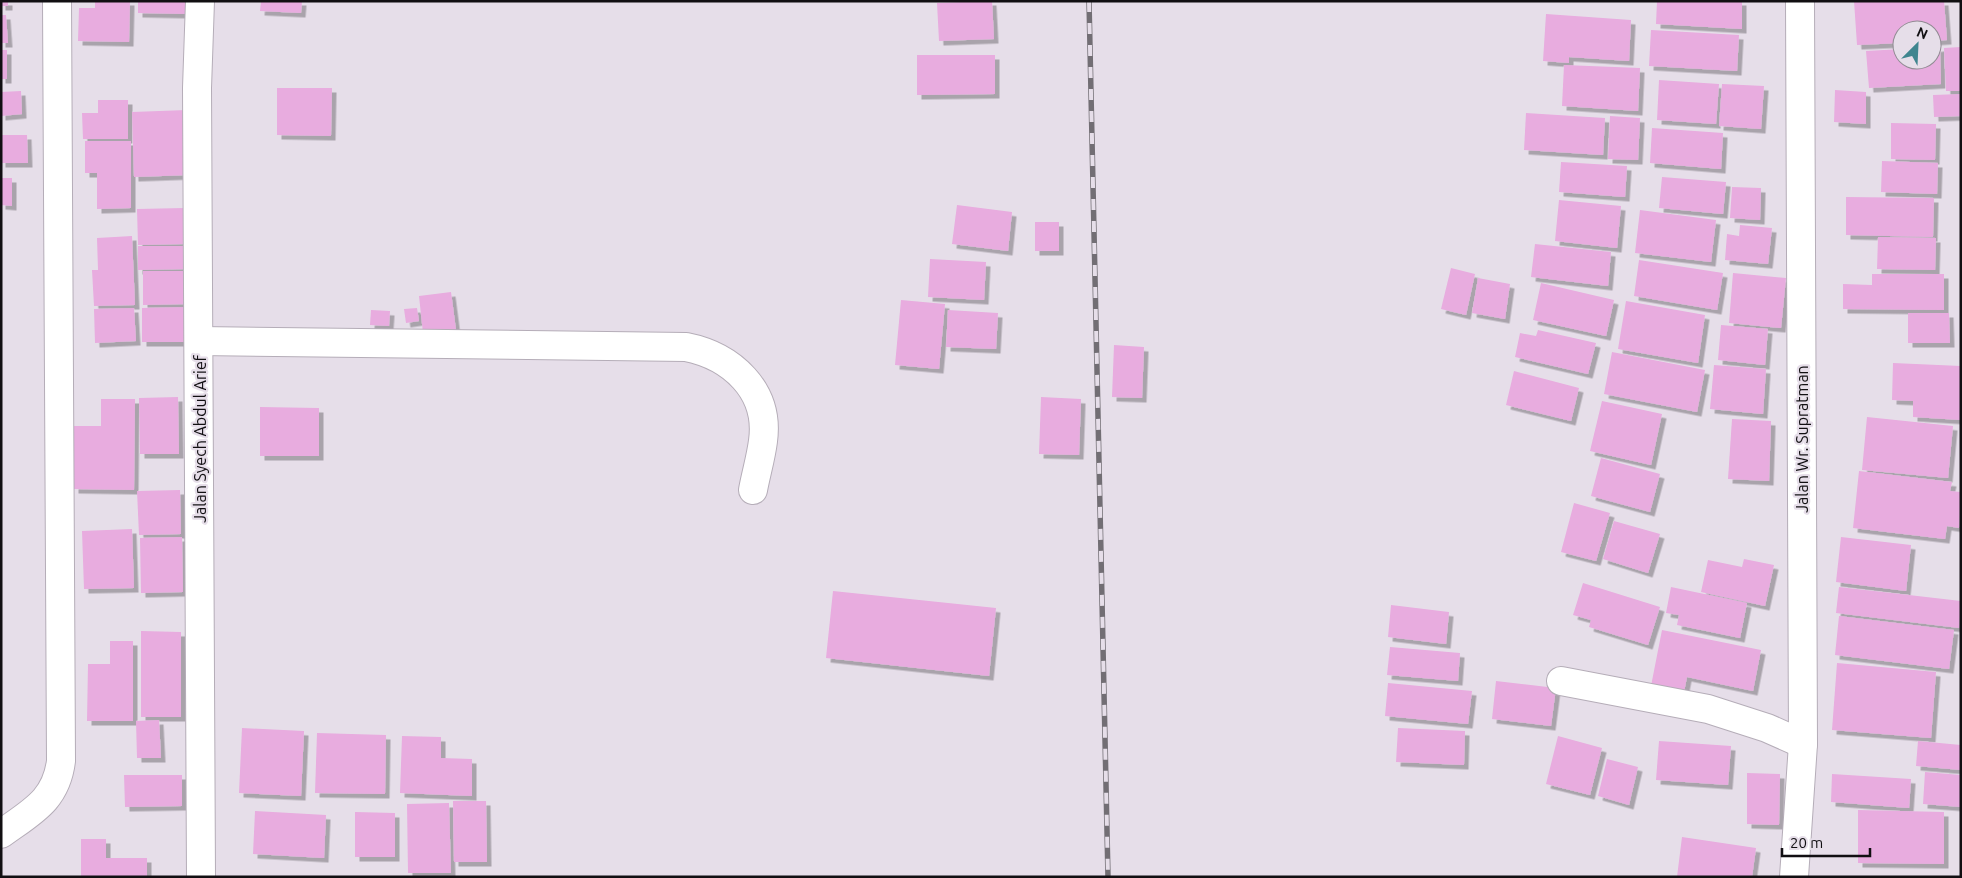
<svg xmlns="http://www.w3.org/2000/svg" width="1962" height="878" font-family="Ubuntu,sans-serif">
<defs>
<filter id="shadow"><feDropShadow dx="4.5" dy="4.5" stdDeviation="0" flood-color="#0004"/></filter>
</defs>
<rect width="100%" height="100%" fill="#e6dee9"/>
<g fill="#e8acdf" filter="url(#shadow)">
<rect x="1" y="1" width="7" height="5"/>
<path d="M95,1H130L129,42L78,41L79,8H95Z"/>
<path d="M138,1H187L186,14L138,13Z"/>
<path d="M261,1H302L301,13L260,11Z"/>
<path d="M986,1H992L994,39L939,41L937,3Z"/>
<path d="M1657,1H1742V29L1656,24Z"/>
<path d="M1854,1H1944L1947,40L1932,41V30H1902V43L1857,45Z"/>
<path d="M1546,14L1631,20L1629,61L1569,57V63L1543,61Z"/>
<path d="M1,15H6L8,43H1Z"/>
<path d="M1651,30L1739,35L1737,71L1649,66Z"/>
<path d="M1940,47L1941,84L1869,88L1866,51L1902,49V60H1932V48Z"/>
<path d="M1961,47V91H1946L1944,48Z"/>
<rect x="1" y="50" width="6" height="29"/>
<path d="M917,55H995V94L917,95Z"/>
<path d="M1564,65L1640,68L1638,111L1562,106Z"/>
<path d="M1659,80L1719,84L1716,124L1657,120Z"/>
<path d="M1722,84L1764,86L1761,129L1719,126Z"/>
<path d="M277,88H332L331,136L277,135Z"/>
<path d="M1835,90L1866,92V124L1834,122Z"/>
<path d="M21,91L22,114L1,116V92Z"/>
<path d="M1961,94V116L1934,117L1933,95Z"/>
<path d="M98,100H128V139H83L82,113H98Z"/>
<path d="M187,110L190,175L134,177L132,112Z"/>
<path d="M1526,113L1605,118L1603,155L1524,150Z"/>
<path d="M1610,116L1640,118L1638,160L1608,159Z"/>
<path d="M1891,123L1936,124L1935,160L1891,159Z"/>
<path d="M1652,128L1723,133L1721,169L1650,163Z"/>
<path d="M1,135H27L28,163H1Z"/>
<path d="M85,141H131V208L97,209V173H85Z"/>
<path d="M1882,161L1938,163L1937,194L1881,192Z"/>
<path d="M1561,162L1627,166L1625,197L1559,192Z"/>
<path d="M1662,177L1726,182L1723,214L1659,208Z"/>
<path d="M1,178H12V206L1,205Z"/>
<path d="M1732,187L1761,188L1760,220L1730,218Z"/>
<path d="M1846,197L1934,198L1933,237L1846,235Z"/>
<path d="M1559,200L1621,206L1617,248L1555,241Z"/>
<path d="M957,205L1012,212L1008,251L952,244Z"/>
<path d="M184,208V244L138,245L137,209Z"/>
<path d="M1640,210L1716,220L1711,262L1635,253Z"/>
<rect x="1035" y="222" width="24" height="29"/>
<path d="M1740,225L1772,228L1768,264L1725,260L1727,234L1739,236Z"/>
<path d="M132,236L135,305L94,306L92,270H98L97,238Z"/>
<path d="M1878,237L1936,238L1935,270L1877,269Z"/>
<path d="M1535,244L1611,252L1608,286L1531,277Z"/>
<path d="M138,246H187V269L138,270Z"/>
<path d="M930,259L986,262L984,300L928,297Z"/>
<path d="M1639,260L1723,273L1717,310L1634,296Z"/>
<path d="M1451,268L1475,274L1466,315L1441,309Z"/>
<path d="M143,271H188V304L143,305Z"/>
<path d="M1733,273L1786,278L1781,328L1729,323Z"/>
<path d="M1872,274H1944V310L1843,309V284L1872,285Z"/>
<path d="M1478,278L1510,284L1505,319L1472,313Z"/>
<path d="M1541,283L1614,300L1606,336L1533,320Z"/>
<path d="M451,292L456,330L423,333L419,296Z"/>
<path d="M901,300L945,304L939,369L895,365Z"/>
<path d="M1626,301L1705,315L1698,363L1618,349Z"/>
<path d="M188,307L189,342H142V308Z"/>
<path d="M134,308L136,341L95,343L94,309Z"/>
<path d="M417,308L419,321L406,323L404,309Z"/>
<path d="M371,310L390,311L389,326L370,325Z"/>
<path d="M948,310L998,313L996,349L946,347Z"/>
<path d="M1908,313H1949L1950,343H1908Z"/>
<path d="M1721,325L1768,329L1765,365L1718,360Z"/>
<path d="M1538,330L1596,343L1588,374L1515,357L1520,333L1536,336Z"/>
<path d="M1114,345L1144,347L1142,398L1112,397Z"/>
<path d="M1612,352L1705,370L1697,412L1604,394Z"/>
<path d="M1893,363L1961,366V420L1913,417V401L1892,400Z"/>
<path d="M1714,365L1766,369L1763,414L1710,409Z"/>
<path d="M1514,371L1579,388L1571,421L1506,405Z"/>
<path d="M178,397L179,454H140L139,398Z"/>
<path d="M1041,397L1081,399L1079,455L1039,454Z"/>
<path d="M101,399H135L134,490L74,489V426H101Z"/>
<path d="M1602,401L1662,414L1651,465L1590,451Z"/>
<path d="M260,407L319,408V456H260Z"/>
<path d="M1867,417L1953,426L1948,478L1862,470Z"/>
<path d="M1732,419L1771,421L1769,481L1728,479Z"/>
<path d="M1601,458L1660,474L1650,512L1591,496Z"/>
<path d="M1859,471L1952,482L1950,491L1961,492L1959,528L1947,526L1945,539L1853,528Z"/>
<path d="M180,490L181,534L139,535L137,491Z"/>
<path d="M1574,503L1610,513L1596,561L1561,552Z"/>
<path d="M1614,521L1660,534L1648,573L1603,559Z"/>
<path d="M132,529L134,588L84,589L82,531Z"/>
<path d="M182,537L183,592L141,593L140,538Z"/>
<path d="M1841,537L1911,545L1906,591L1836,582Z"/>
<path d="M1744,559L1774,565L1765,606L1701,592L1708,560L1742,567Z"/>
<path d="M1583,583L1660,607L1648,645L1589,627L1591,620L1573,615Z"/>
<path d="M1671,587L1747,603L1740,638L1677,625L1679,615L1666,613Z"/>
<path d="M1839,587L1961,601L1959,628L1836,613Z"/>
<path d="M833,591L996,608L989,676L826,658Z"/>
<path d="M1391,605L1449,612L1446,644L1388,637Z"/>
<path d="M1839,616L1954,630L1949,669L1835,655Z"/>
<path d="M1662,630L1761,650L1753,691L1687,677L1684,692L1651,686Z"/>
<path d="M141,631L181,632V717H141Z"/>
<path d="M110,641H133V721H87L88,664H110Z"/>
<path d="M1390,647L1460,653L1458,681L1387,675Z"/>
<path d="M1837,663L1936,672L1931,738L1832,730Z"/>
<path d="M1496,681L1556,688L1551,726L1492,719Z"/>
<path d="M1388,683L1472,691L1468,724L1385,716Z"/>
<path d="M159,720L161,758H137L136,721Z"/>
<path d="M242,728L304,731L301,796L239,793Z"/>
<path d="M1398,728L1465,731L1464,765L1396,762Z"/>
<path d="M317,733L386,735L385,794L315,793Z"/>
<path d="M402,736L441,737V758L472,759V796L400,793Z"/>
<path d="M1558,736L1602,748L1590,795L1546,784Z"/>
<path d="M1659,741L1731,746L1728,785L1656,780Z"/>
<path d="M1918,741L1961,745V770L1916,766Z"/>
<path d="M1607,759L1638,767L1629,805L1598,796Z"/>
<path d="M1925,772L1961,775V807L1923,804Z"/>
<path d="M1747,773L1780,774L1779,825L1747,824Z"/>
<path d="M1832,774L1911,779L1909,808L1831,802Z"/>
<path d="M124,775H182V806L125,807Z"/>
<path d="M453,801H486L487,862H454Z"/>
<path d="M449,803L451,873H408L407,804Z"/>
<path d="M1858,810L1944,812V864L1858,863Z"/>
<path d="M255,811L326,815L324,858L253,854Z"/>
<path d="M355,812L395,813V857H355Z"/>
<path d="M1682,837L1756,848L1752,877H1677Z"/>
<path d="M81,839H106V858H147V877H81Z"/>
</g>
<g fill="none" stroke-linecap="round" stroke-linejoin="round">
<defs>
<g id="minor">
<path d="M200,1L197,88L201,877"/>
<path d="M199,341L686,347C731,356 770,390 763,441C761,457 756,474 753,490"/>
<path d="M1561,681L1708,709L1767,728L1803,744"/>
<path d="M1,834C31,812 56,801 61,761L57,1"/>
</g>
<path id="major" d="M1794,877L1803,744L1800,1"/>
</defs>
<use href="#minor" stroke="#b5adb8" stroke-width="30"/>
<use href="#major" stroke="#b5adb8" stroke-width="30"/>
<use href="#minor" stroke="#fff" stroke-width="28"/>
<use href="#major" stroke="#fff" stroke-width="28"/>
<defs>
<path id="rail" d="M1089,1L1108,877"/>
</defs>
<use href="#rail" stroke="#726e74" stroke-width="5.5"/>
<use href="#rail" stroke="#e6dee9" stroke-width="4" stroke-dasharray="11" stroke-linecap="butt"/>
</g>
<g text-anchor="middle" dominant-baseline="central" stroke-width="4.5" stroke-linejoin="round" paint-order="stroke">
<g font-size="16" fill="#110f12" stroke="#e6dee9">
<text transform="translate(200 439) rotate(-90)">Jalan Syech Abdul Arief</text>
<text transform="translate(1802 439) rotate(-90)">Jalan Wr. Supratman</text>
</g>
</g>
<rect width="1962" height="878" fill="none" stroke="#110f12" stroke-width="5"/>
<g transform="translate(1917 45) rotate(24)"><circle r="24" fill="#e6dee9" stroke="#918b93"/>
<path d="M0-4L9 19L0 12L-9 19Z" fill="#3f858f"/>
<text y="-8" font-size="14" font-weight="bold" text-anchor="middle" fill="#110f12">N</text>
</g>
<path d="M1782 848v8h88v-8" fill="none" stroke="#110f12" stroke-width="2.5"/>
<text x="1790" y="848" font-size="15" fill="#110f12" stroke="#e6dee9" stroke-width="4" paint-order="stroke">20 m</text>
</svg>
